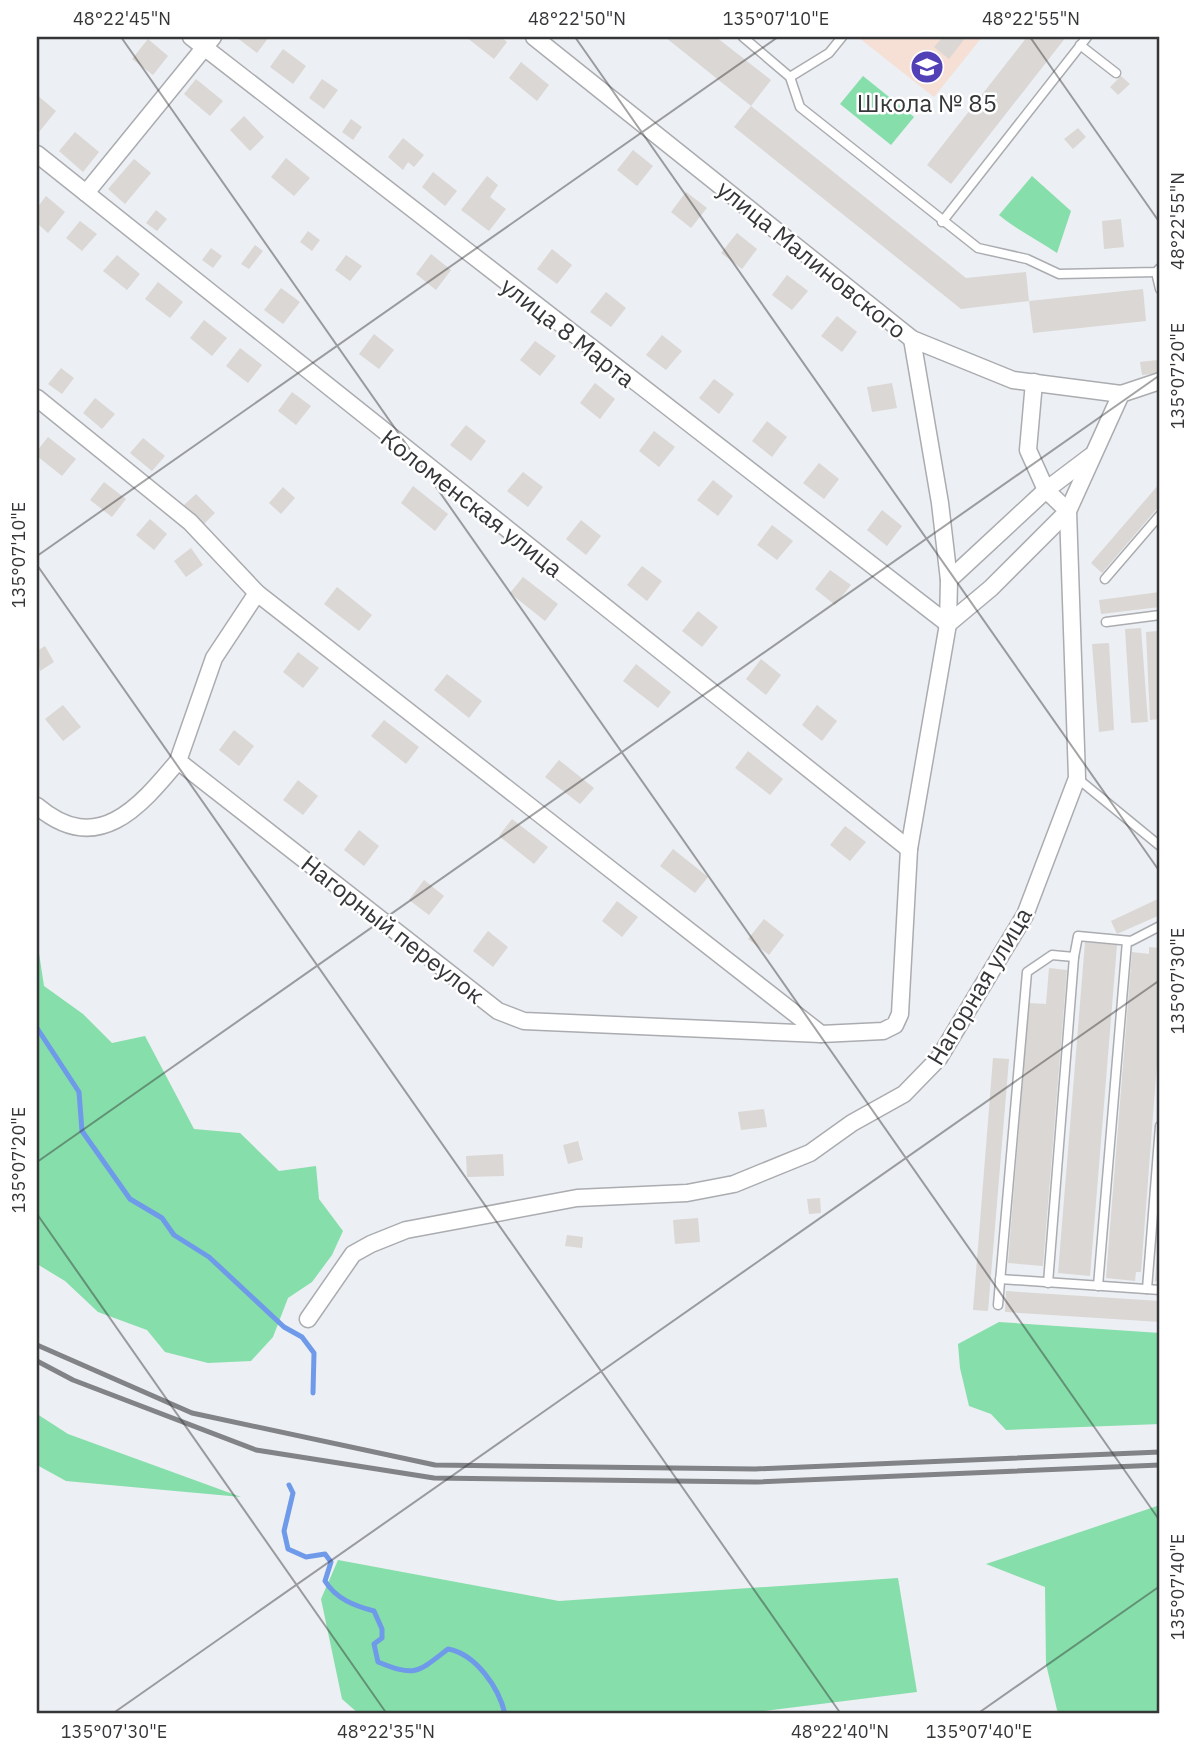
<svg xmlns="http://www.w3.org/2000/svg" width="1197" height="1751" font-family="'IBM Plex Sans',sans-serif">
<rect width="100%" height="100%" fill="#eceff3"/>
<path fill="#f6dfd4" d="M858,37H982L934,97Z"/>
<g fill="#86deaa">
<path d="M863,76L914,117L891,145L840,104Z"/>
<path d="M1032,176L1071,211L1057,253C1037,239 1017,230 999,215Z"/>
<path d="M37,940L44,986L83,1014L112,1043L145,1036L194,1129L240,1133L279,1171L316,1166L319,1199L343,1231L332,1255L312,1282L288,1298L273,1337L251,1361L208,1363L165,1352L147,1330L98,1312L65,1281L37,1264Z"/>
<path d="M999,1322L1160,1333V1424L1006,1430L991,1414L969,1406L960,1368L958,1344Z"/>
<path d="M37,1414L68,1434L241,1497L66,1481L37,1465Z"/>
<path d="M1160,1505V1714H1058L1046,1664L1045,1587L986,1564Z"/>
<path d="M338,1560L559,1601L898,1578L917,1692L740,1714H359L342,1699L321,1599Z"/>
</g>
<g fill="none" stroke-linecap="round" stroke-linejoin="round">
<g stroke="#6f9aea" stroke-width="5">
<path d="M37,1028L79,1092L82,1131L130,1199L162,1218L174,1235L209,1257L284,1327L302,1337L314,1353L313,1393"/>
<path d="M289,1485L293,1493L284,1531L288,1549L306,1557L325,1554L331,1562L325,1581C336,1599 355,1606 374,1611L382,1629V1638L374,1644L378,1662C415,1677 417,1673 448,1649C476,1654 499,1688 505,1714"/>
</g>
</g>
<g fill="#dbd7d4">
<path d="M236,37H269L257,53Z"/>
<path d="M466,37H501L507,42L494,59Z"/>
<path d="M665,37H716L771,80L751,106L966,278L1026,272L1029,301L1143,289L1146,321L1033,333L1029,301L961,309L734,127L751,106Z"/>
<path d="M943,37H966L949,59L934,47Z"/>
<path d="M1027,37H1066L951,184L927,165Z"/>
<path d="M148,39L168,56L153,75L132,59Z"/>
<path d="M283,49L306,66L293,84L270,67Z"/>
<path d="M521,62L549,85L537,101L509,78Z"/>
<path d="M1121,76L1130,84L1118,95L1110,87Z"/>
<path d="M196,79L223,101L210,116L184,94Z"/>
<path d="M322,79L338,90L324,109L309,98Z"/>
<path d="M37,95L56,111L39,132L37,130Z"/>
<path d="M244,116L264,137L250,151L230,130Z"/>
<path d="M351,119L362,127L353,140L342,132Z"/>
<path d="M1078,128L1086,137L1073,149L1064,139Z"/>
<path d="M75,132L99,152L83,172L59,151Z"/>
<path d="M403,138L424,155L414,167L408,162L403,170L388,157Z"/>
<path d="M633,150L653,166L637,186L617,170Z"/>
<path d="M286,158L310,178L294,196L271,177Z"/>
<path d="M134,159L151,173L125,204L108,189Z"/>
<path d="M433,172L457,191L445,206L422,187Z"/>
<path d="M487,176L498,185L490,197L506,209L489,231L461,210Z"/>
<path d="M686,192L707,208L691,228L671,212Z"/>
<path d="M46,196L65,212L48,233L37,223V208Z"/>
<path d="M156,210L167,219L157,231L146,223Z"/>
<path d="M1121,219L1124,247L1104,249L1102,221Z"/>
<path d="M80,221L97,234L82,251L66,238Z"/>
<path d="M308,231L320,240L312,251L300,242Z"/>
<path d="M737,233L757,249L742,269L721,253Z"/>
<path d="M255,245L263,251L249,269L241,264Z"/>
<path d="M211,248L222,256L213,268L202,260Z"/>
<path d="M552,249L572,265L557,284L537,269Z"/>
<path d="M431,254L451,270L436,290L416,274Z"/>
<path d="M117,255L140,274L127,290L103,271Z"/>
<path d="M346,255L362,266L350,281L335,270Z"/>
<path d="M787,275L808,291L792,310L772,295Z"/>
<path d="M158,282L183,302L170,318L145,299Z"/>
<path d="M281,288L300,302L283,324L264,310Z"/>
<path d="M606,292L626,308L611,327L590,312Z"/>
<path d="M837,316L857,332L842,352L821,336Z"/>
<path d="M204,320L227,338L212,356L190,338Z"/>
<path d="M374,334L394,350L379,369L359,354Z"/>
<path d="M662,335L682,351L666,370L646,355Z"/>
<path d="M535,341L556,356L540,376L520,360Z"/>
<path d="M240,348L262,365L248,383L226,366Z"/>
<path d="M1158,360L1160,373L1142,375L1140,362Z"/>
<path d="M61,368L74,378L62,394L48,384Z"/>
<path d="M714,379L734,394L719,414L699,398Z"/>
<path d="M595,383L615,399L600,419L580,403Z"/>
<path d="M892,383L897,408L872,412L867,387Z"/>
<path d="M292,392L311,406L296,425L278,411Z"/>
<path d="M95,398L115,414L102,429L83,413Z"/>
<path d="M767,421L787,437L772,457L752,441Z"/>
<path d="M466,425L486,441L471,461L450,445Z"/>
<path d="M654,431L675,447L659,467L639,451Z"/>
<path d="M48,437L76,459L62,476L37,456V451Z"/>
<path d="M143,438L165,456L152,471L130,453Z"/>
<path d="M819,463L839,479L824,499L803,483Z"/>
<path d="M523,472L543,487L528,507L507,491Z"/>
<path d="M713,480L733,496L718,516L697,500Z"/>
<path d="M104,482L126,499L112,517L90,500Z"/>
<path d="M1160,483V505L1102,573L1091,563Z"/>
<path d="M413,486L448,514L435,531L401,503Z"/>
<path d="M283,487L295,498L281,514L269,503Z"/>
<path d="M196,494L215,513L204,524L184,505Z"/>
<path d="M882,510L902,526L887,546L867,530Z"/>
<path d="M150,519L167,534L154,550L136,535Z"/>
<path d="M581,520L601,536L586,555L566,539Z"/>
<path d="M772,525L793,541L777,560L757,545Z"/>
<path d="M191,548L203,565L186,577L174,561Z"/>
<path d="M642,566L662,581L647,601L627,585Z"/>
<path d="M830,570L851,585L835,605L815,589Z"/>
<path d="M523,577L558,604L545,621L510,593Z"/>
<path d="M337,587L372,615L359,631L324,604Z"/>
<path d="M1160,592V607L1101,614L1099,600Z"/>
<path d="M698,611L718,627L702,647L682,631Z"/>
<path d="M1141,628L1148,722L1131,723L1125,629Z"/>
<path d="M1158,631L1160,719L1150,720L1146,632Z"/>
<path d="M1109,643L1114,730L1099,732L1092,644Z"/>
<path d="M45,646L54,662L40,671L37,651Z"/>
<path d="M298,652L319,668L303,688L283,672Z"/>
<path d="M761,659L781,675L766,695L746,679Z"/>
<path d="M636,664L671,692L658,708L623,681Z"/>
<path d="M447,674L482,701L469,718L434,690Z"/>
<path d="M63,705L81,727L63,741L45,719Z"/>
<path d="M817,705L837,721L822,741L802,725Z"/>
<path d="M384,720L419,747L406,764L371,736Z"/>
<path d="M234,730L254,746L239,766L219,750Z"/>
<path d="M748,751L783,779L770,795L735,768Z"/>
<path d="M559,760L594,788L580,804L545,777Z"/>
<path d="M298,780L318,796L303,815L283,800Z"/>
<path d="M512,819L548,847L534,864L499,836Z"/>
<path d="M845,826L866,842L850,861L830,845Z"/>
<path d="M359,830L379,846L364,866L344,850Z"/>
<path d="M673,849L708,877L695,893L660,866Z"/>
<path d="M424,880L444,896L429,915L409,900Z"/>
<path d="M1160,898V915L1117,934L1111,921Z"/>
<path d="M617,901L638,917L622,937L602,921Z"/>
<path d="M764,919L784,935L769,955L748,939Z"/>
<path d="M488,931L508,947L493,967L473,951Z"/>
<path d="M1085,942L1117,945L1090,1276L1058,1273Z"/>
<path d="M1149,947L1160,948V1024L1141,1272H1136L1135,1281L1106,1278L1132,952L1149,954Z"/>
<path d="M1049,968L1067,970L1043,1266L1008,1263L1029,1003L1046,1004Z"/>
<path d="M993,1058L1009,1059L988,1311L973,1310Z"/>
<path d="M764,1109L767,1127L741,1130L738,1112Z"/>
<path d="M578,1141L583,1160L568,1164L563,1145Z"/>
<path d="M503,1154L504,1176L467,1177L466,1156Z"/>
<path d="M820,1198L821,1213L809,1214L807,1199Z"/>
<path d="M698,1218L700,1242L675,1244L673,1220Z"/>
<path d="M567,1235L583,1237L582,1248L565,1246Z"/>
<path d="M1158,1245H1160V1282L1155,1281Z"/>
<path d="M1006,1291L1160,1301V1322L1005,1312Z"/>
</g>
<g fill="none" stroke-linecap="round" stroke-linejoin="round">
<defs>
<g id="service">
<path d="M743,37L790,77L800,107L978,248L1027,259L1059,274L1156,272L1160,268"/>
<path d="M1080,45L1116,73"/>
<path d="M790,77L829,53L842,37"/>
<path d="M942,222L1087,37"/>
<path d="M1156,272L1160,289"/>
<path d="M1105,579L1160,515"/>
<path d="M1106,622L1160,615"/>
<path d="M1077,778L1160,846"/>
<path d="M1000,1279L1160,1290"/>
<path d="M1048,1283L1074,957"/>
<path d="M1098,1286L1127,941"/>
<path d="M1147,1289L1160,1126"/>
<path d="M998,1305L1027,972L1052,955L1074,957L1078,936L1131,941L1160,926"/>
</g>
<g id="minor">
<path d="M191,37L948,624L991,588L1068,511L1046,490L1028,450L1034,382"/>
<path d="M534,37L912,339L1013,380L1121,394L1160,381"/>
<path d="M37,154L909,849"/>
<path d="M86,193L213,37"/>
<path d="M37,398L190,522L257,593L821,1034"/>
<path d="M949,580L1046,490L1091,456"/>
<path d="M257,593L214,658L178,761L498,1011L524,1021L821,1034L883,1031L895,1025L900,1014L909,849L948,624L949,580L940,503L912,339"/>
<path d="M37,806C97,857 139,808 178,761"/>
<path d="M308,1319L353,1254L371,1244L406,1230L577,1198L687,1193L734,1184L810,1153L852,1123L904,1094L939,1058L1025,915L1077,778L1068,511L1121,394"/>
</g>
</defs>
<use href="#service" stroke="#aaacb0" stroke-width="11"/>
<use href="#minor" stroke="#aaacb0" stroke-width="19"/>
<use href="#service" stroke="#fff" stroke-width="8"/>
<use href="#minor" stroke="#fff" stroke-width="16"/>
<g stroke="#818386" stroke-width="5">
<path d="M37,1345L192,1413L435,1465L755,1469L1160,1452"/>
<path d="M37,1361L73,1380L256,1450L434,1478L756,1482L1160,1465"/>
</g>
</g>
<path fill="none" stroke="#353638" stroke-width="2" stroke-opacity="0.45" d="M121,37L1160,1521M575,37L1160,872M1030,37L1160,223M37,556L778,37M37,565L841,1714M37,1162L1160,375M37,1214L387,1714M112,1714L1160,980M977,1714L1160,1586"/>
<defs>
<symbol id="school-disc" viewBox="-11 -11 22 22"><circle r="9.5" fill="#5240b7" stroke="#fff"/><path d="M0-5L7-2L0 1L-7-2ZM-4 1L0 2.5L4 1V4Q0 6-4 4Z" fill="#fff"/></symbol>
</defs>
<g fill-rule="evenodd">
<use href="#school-disc" x="908" y="48" width="38" height="38"/>
</g>
<g text-anchor="middle" dominant-baseline="central" stroke-width="5" stroke-linejoin="round" paint-order="stroke">
<g font-size="24" fill="#353638" stroke="#fff">
<text x="927" y="103">Школа № 85</text>
</g>
<g font-size="24" fill="#353638" stroke="#fff">
<text transform="translate(812 259) rotate(39)">улица Малиновского</text>
<text transform="translate(568 332) rotate(38)">улица 8 Марта</text>
<text transform="translate(472 503) rotate(38)">Коломенская улица</text>
<text transform="translate(393 929) rotate(38)">Нагорный переулок</text>
<text transform="translate(979 986) rotate(-59)">Нагорная улица</text>
</g>
</g>
<rect width="1197" height="1751" fill="none" stroke="#ffffff" stroke-width="77"/>
<rect x="38" y="38" width="1120" height="1674" fill="none" stroke="#353638" stroke-width="2.5"/>
<g font-size="18" text-anchor="middle" fill="#353638">
<text x="122" y="25">48°22'45"N</text>
<text x="577" y="25">48°22'50"N</text>
<text x="776" y="25">135°07'10"E</text>
<text x="1031" y="25">48°22'55"N</text>
<text transform="translate(1178 221) rotate(-90)" y="6">48°22'55"N</text>
<text transform="translate(1178 376) rotate(-90)" y="6">135°07'20"E</text>
<text transform="translate(19 555) rotate(-90)" y="6">135°07'10"E</text>
<text transform="translate(1178 981) rotate(-90)" y="6">135°07'30"E</text>
<text transform="translate(19 1160) rotate(-90)" y="6">135°07'20"E</text>
<text transform="translate(1178 1587) rotate(-90)" y="6">135°07'40"E</text>
<text x="114" y="1738">135°07'30"E</text>
<text x="386" y="1738">48°22'35"N</text>
<text x="840" y="1738">48°22'40"N</text>
<text x="979" y="1738">135°07'40"E</text>
</g>
</svg>
